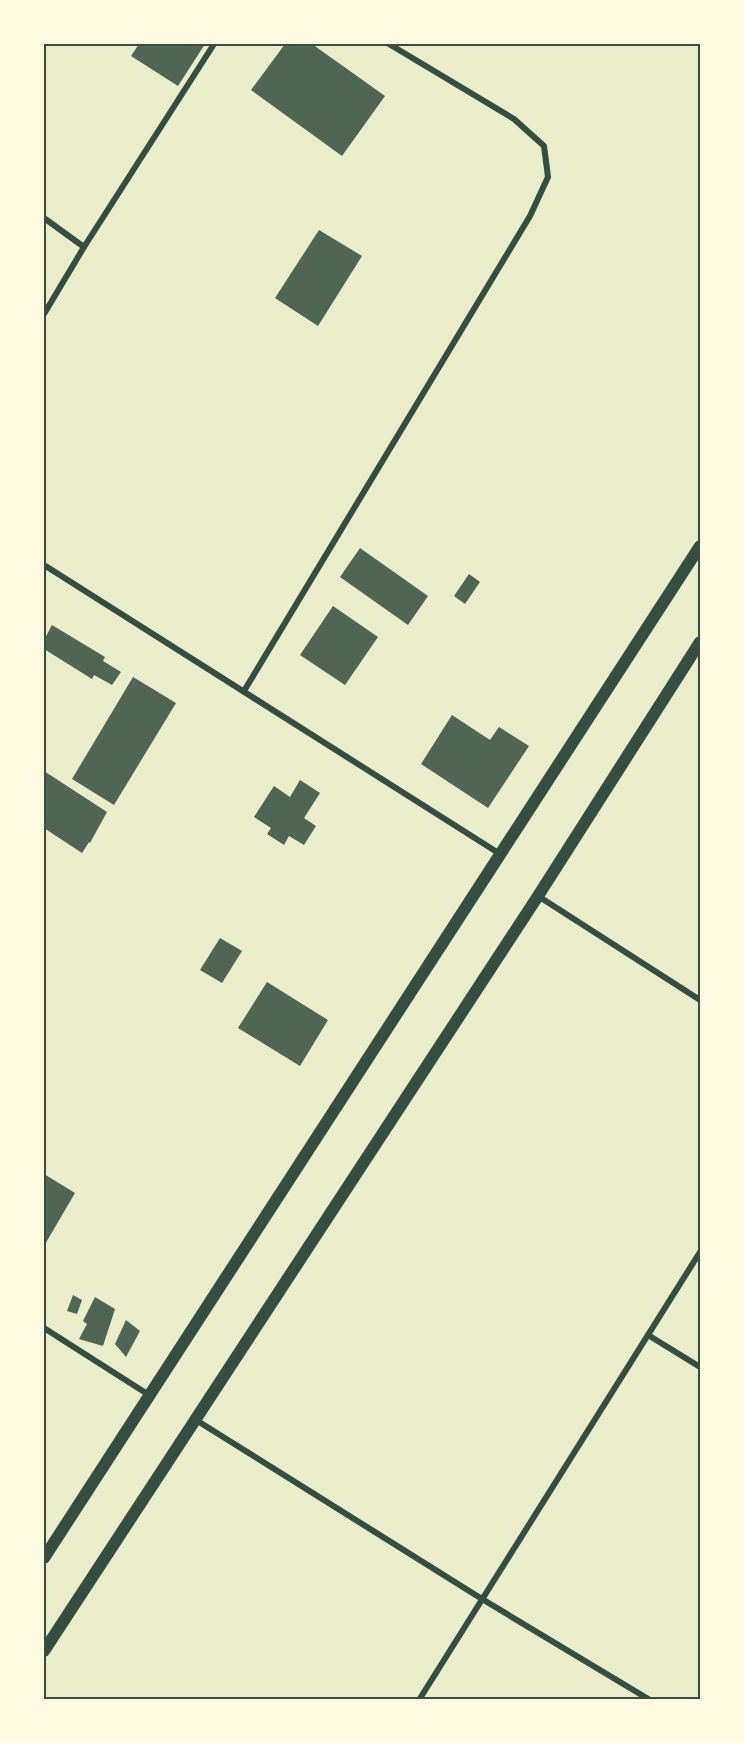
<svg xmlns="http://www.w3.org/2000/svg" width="744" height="1743" font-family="'IBM Plex Serif',serif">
<rect width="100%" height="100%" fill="#e9edc9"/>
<g fill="#4f6655">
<path d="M139,44H205L178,86L131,56Z"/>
<path d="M285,44H312L385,96L342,156L251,90Z"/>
<path d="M319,230L362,256L318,326L275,298Z"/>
<path d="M360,548L428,596L408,625L340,577Z"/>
<path d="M469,574L480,582L465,604L454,596Z"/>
<path d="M333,606L378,637L345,685L300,655Z"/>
<path d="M52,625L105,657L103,661L121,672L112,685L94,675L92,679L44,649V640Z"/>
<path d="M133,677L176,703L114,805L72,779Z"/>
<path d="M452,715L490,740L499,727L529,746L488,808L421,764Z"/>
<path d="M44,771L107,812L90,843L89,842L82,853L44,828Z"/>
<path d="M300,780L320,793L304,818L316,826L304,845L289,836L284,845L267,834L271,828L254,817L274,786L290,797Z"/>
<path d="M220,938L242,951L222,983L200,970Z"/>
<path d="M267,982L328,1020L300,1066L238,1028Z"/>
<path d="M44,1174L75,1193L44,1246Z"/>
<path d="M73,1295L82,1300L77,1314L67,1311Z"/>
<path d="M95,1297L115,1309L103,1346L79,1339L87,1324L83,1321Z"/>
<path d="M126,1320L140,1331L126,1357L115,1344Z"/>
</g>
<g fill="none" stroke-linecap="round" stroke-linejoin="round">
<g stroke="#344e41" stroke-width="6">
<path d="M44,218L84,247"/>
<path d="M44,314L84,247L214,44"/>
<path d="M44,565L500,854"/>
<path d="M244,691L530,216L548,177L544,146L514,119L389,44"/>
<path d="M538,896L700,1000"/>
<path d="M44,1328L149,1395"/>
<path d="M648,1335L700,1367"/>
<path d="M196,1420L482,1599L650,1700"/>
<path d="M419,1700L700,1252"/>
</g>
<g stroke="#344e41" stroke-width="12">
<path d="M44,1558L700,546"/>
<path d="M44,1651L538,896L700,642"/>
</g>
</g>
<rect width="744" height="1743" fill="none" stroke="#fefae0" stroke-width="90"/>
<rect x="45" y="45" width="654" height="1653" fill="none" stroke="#344e41" stroke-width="2"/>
</svg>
